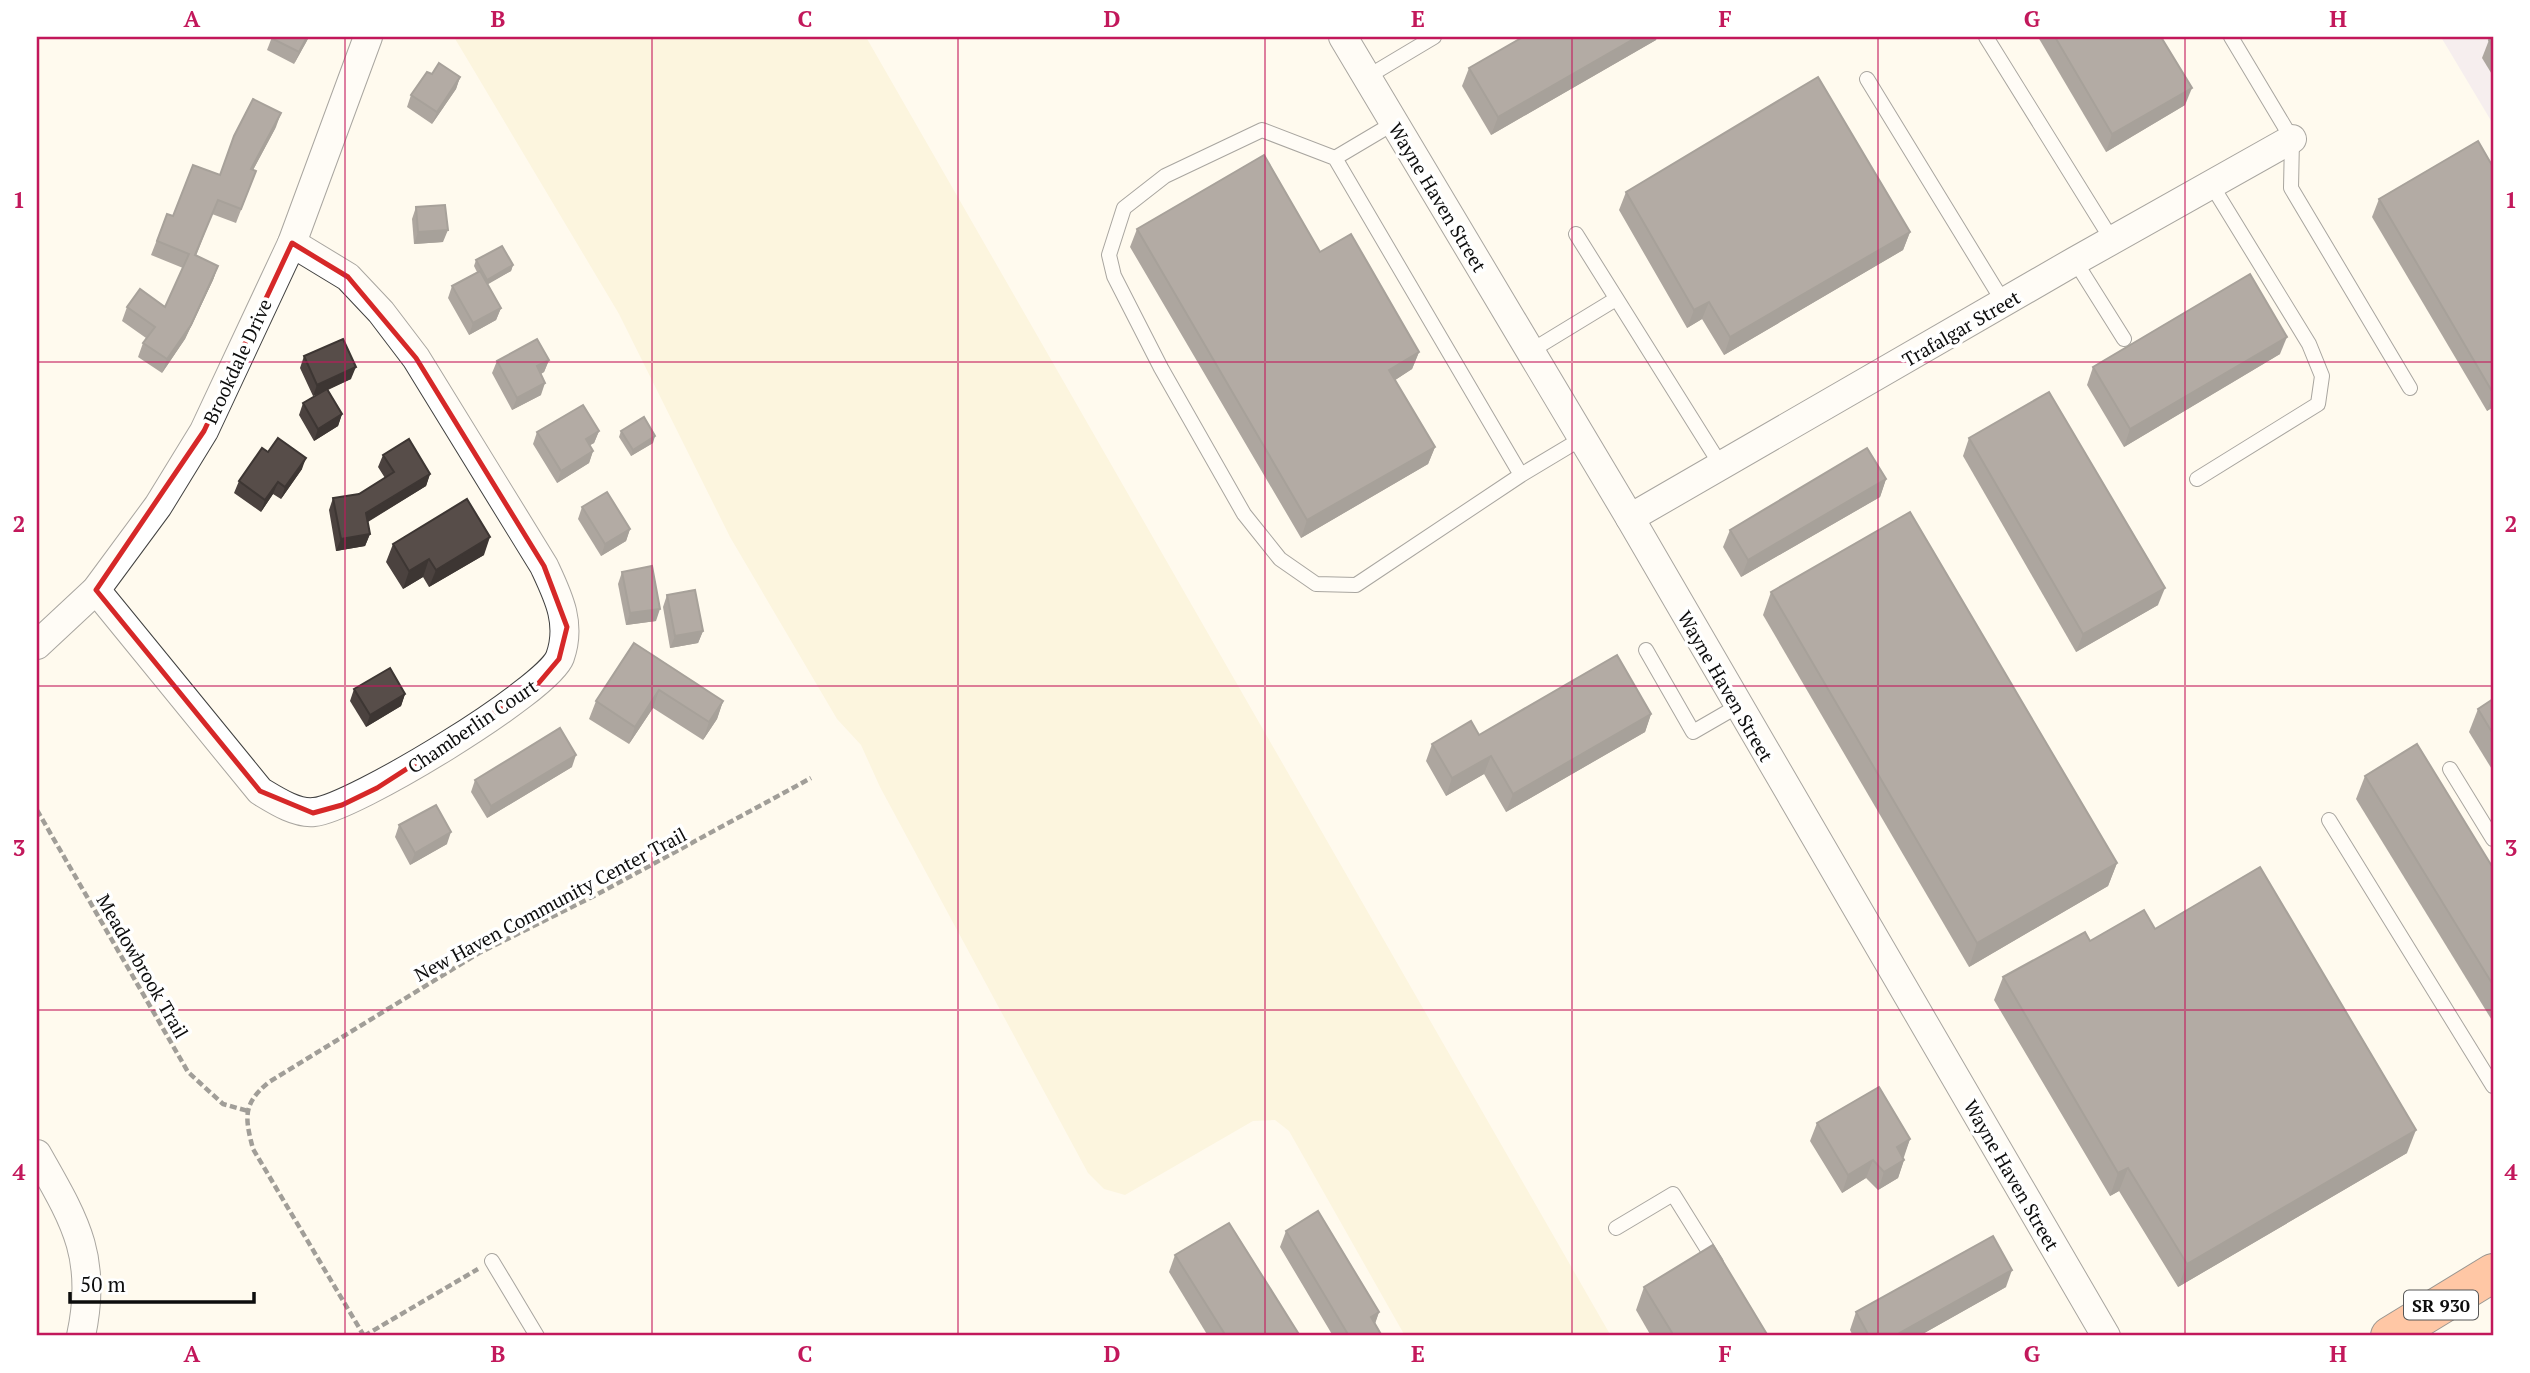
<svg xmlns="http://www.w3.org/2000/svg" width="2530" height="1373" font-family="'PT Serif',serif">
<rect width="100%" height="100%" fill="#fffaee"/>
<path fill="#eae1ed" d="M2441,37H2493V124Z"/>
<path fill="#f8efcb" d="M454,37H866L1611,1336H1405L1289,1131L1275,1120L1253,1121L1125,1195L1104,1189L1088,1173L880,787L861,745L837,719L730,537L619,314Z"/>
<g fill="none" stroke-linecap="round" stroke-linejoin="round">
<defs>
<g id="lane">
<path d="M1986,37L2112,240"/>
<path d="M2231,37L2292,139L2291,188L2410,388"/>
<path d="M1367,77L1434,37"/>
<path d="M1867,79L2004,303"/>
<path d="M1335,158L1394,123"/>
<path d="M1576,234L1722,467"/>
<path d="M2075,261L2124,339"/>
<path d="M1529,352L1616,299"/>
<path d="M1521,475L1335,158L1262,130L1165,176L1124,208L1109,255L1114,276L1161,368L1244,514L1280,559L1316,584L1356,585L1521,475L1581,439"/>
<path d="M2197,479L2318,404L2322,376L2309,344L2211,184"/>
<path d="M1646,650L1693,732L1738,706"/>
<path d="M2450,769L2493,839"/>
<path d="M2329,820L2493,1086"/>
<path d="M1616,1228L1673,1194L1716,1263"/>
<path d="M492,1261L537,1336"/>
</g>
<g id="street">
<path d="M1343,37L1630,518L2106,1336"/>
<path d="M1630,518L2075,261L2292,139"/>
<path d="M96,590L260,791C275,800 296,814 314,812C352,809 548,690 560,657C572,623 558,596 544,566L416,358L381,312L348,277L292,243"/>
<path d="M37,645L96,590L158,506L204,431L292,243L368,37"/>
<path d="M37,1154C75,1221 98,1257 81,1336"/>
</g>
<path id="highway" d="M2390,1336L2493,1273"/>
</defs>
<use href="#lane" stroke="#404040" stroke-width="16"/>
<use href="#street" stroke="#404040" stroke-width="30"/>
<use href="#highway" stroke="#1e1e1e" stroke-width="40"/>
<g stroke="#2f2f2f" stroke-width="4.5" stroke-dasharray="7 3.5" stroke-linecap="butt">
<path d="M37,810L188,1072L223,1104L248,1111"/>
<path d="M364,1336L253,1149C245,1118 242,1104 269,1082L479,953L596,895L811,778"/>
<path d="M364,1336L478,1269"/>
</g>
<use href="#lane" stroke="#fff" stroke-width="14"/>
<use href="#street" stroke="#fff" stroke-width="28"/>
<use href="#highway" stroke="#ff894c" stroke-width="38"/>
</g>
<g fill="#4b423f">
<path d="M272,37H309L294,64L267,50Z"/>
<path d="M1523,37H1657L1656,40L1491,135L1462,86L1469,68Z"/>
<path d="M2038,37H2161L2185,105L2106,152Z"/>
<path d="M2493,37V76L2482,58L2489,40Z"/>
<path d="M432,74L460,77L456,89L432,124L407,107L411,95Z"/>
<path d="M276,127L253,170L256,171L236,223L212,214L196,256L218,266L213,280L185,339L162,373L138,357L143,343L146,338L122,321L127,307H165L183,268L151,255L167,214L173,216Z"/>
<path d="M2493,167V407L2487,411L2372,217L2379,199Z"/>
<path d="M1626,192L1910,232L1903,250L1724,355L1702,319L1687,328L1619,210Z"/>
<path d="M416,207L443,242L414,244L412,219Z"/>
<path d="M1137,229L1320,252L1419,352L1412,369L1395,380L1435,447L1428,464L1301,538L1130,247Z"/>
<path d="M476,260L513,265L511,271L487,284L501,308L496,320L469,335L448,298L452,286L477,272L474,266Z"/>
<path d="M2280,354L2124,447L2087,385L2093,367Z"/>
<path d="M304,356L351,379L328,390L342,414L338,426L314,441L299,415L303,403L318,394L313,396L300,368Z"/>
<path d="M549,360L544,372L541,374V395L512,410L492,373L497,361Z"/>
<path d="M599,431L594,443L590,445L593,451L589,463L557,483L533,444L537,432Z"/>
<path d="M621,431L653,443L631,456L619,437Z"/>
<path d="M1969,438L2158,605L2076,652L1963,456Z"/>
<path d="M268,452L302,469L281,499L273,494L261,512L234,493L239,481Z"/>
<path d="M383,455L430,474L426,486L368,522L370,534L365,546L336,551L329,510L333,498L359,494L385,478L378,467Z"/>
<path d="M1886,479L1880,497L1741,577L1723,547L1730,530Z"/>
<path d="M582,507L630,529L626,541L601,556L578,519Z"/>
<path d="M393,544L484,555L429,587L423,577L403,589L386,562Z"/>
<path d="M622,572L656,621L626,625L618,584Z"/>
<path d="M1771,592L2117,863L2108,886L1969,967L1763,615Z"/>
<path d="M667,595L703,631L698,643L670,648L663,607Z"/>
<path d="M634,643L723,701L717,719L703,740L653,708L629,744L589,719L596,701Z"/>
<path d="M354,689L405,694L401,706L366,727L350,701Z"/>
<path d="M2493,699V771L2469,732L2478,709Z"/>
<path d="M1651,714L1645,732L1506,812L1484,774L1446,796L1426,761L1432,744L1479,735Z"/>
<path d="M572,767L487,818L471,792L475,780Z"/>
<path d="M2365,776L2493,868V1022L2356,799Z"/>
<path d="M399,825L447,844L410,865L395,837Z"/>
<path d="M2155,929L2407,1153L2178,1287L2119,1191L2110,1196L1994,1000L2003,977L2090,941Z"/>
<path d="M1817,1123L1910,1139L1903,1157L1904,1160L1898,1178L1878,1190L1866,1178L1842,1193L1810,1141Z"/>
<path d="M1286,1231L1379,1312L1375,1324L1382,1336H1333L1280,1247Z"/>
<path d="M1175,1255L1300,1336H1208L1169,1272Z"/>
<path d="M1644,1287L1768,1336H1651L1636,1310Z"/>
<path d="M2006,1287L1919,1336H1853L1850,1330L1856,1312Z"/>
</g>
<g fill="#3d3633">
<path d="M307,37H309L294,64L299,52Z"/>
<path d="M1637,37H1657L1656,40L1491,135L1498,117Z"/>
<path d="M460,77L456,89L432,124L437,112Z"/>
<path d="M2192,88L2185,105L2106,152L2112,134Z"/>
<path d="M281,113L276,127L246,183L251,169Z"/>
<path d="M448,230L443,242L414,244L418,232Z"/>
<path d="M1910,232L1903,250L1724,355L1730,337Z"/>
<path d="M513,265L511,271L485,286L487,280Z"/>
<path d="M218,266L213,280L185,339L162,373L167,359Z"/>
<path d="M1709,302L1702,319L1687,328L1694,310Z"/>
<path d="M501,308L496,320L469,335L473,323Z"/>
<path d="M2287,337L2280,354L2124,447L2130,429Z"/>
<path d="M1419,352L1412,369L1383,388L1389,370Z"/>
<path d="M549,360L544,372L532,378L537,366Z"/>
<path d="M356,367L351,379L313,396L317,385Z"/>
<path d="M545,383L541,395L512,410L517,398Z"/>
<path d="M2493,393V407L2487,411Z"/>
<path d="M342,414L338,426L314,441L318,429Z"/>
<path d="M599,431L594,443L581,450L586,439Z"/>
<path d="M655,436L653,443L631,456L633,450Z"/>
<path d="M1435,447L1428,464L1301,538L1307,520Z"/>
<path d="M593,451L589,463L557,483L561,471Z"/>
<path d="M306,458L302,469L281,499L285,487Z"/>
<path d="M430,474L426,486L362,525L366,513Z"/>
<path d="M1886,479L1880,497L1741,577L1748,560Z"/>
<path d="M278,482L273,494L261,512L265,500Z"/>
<path d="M630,529L626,541L601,556L605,544Z"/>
<path d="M370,534L365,546L336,551L341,539Z"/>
<path d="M490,537L484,555L429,587L436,570Z"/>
<path d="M429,559L423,577L403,589L409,571Z"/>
<path d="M2165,588L2158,605L2076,652L2083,634Z"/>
<path d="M660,609L656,621L626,625L630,613Z"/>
<path d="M703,631L698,643L670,648L675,636Z"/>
<path d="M659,690L653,708L629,744L635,727Z"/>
<path d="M405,694L401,706L366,727L370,715Z"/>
<path d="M723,701L717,719L703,740L709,722Z"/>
<path d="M1651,714L1645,732L1506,812L1513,794Z"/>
<path d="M576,755L572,767L487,818L491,806Z"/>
<path d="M1491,756L1484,774L1446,796L1452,778Z"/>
<path d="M451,832L447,844L410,865L415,853Z"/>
<path d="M2117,863L2108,886L1969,967L1977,943Z"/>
<path d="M2416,1130L2407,1153L2178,1287L2187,1264Z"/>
<path d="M1910,1139L1904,1157L1891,1165L1897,1147Z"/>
<path d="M1873,1160L1866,1178L1842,1193L1848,1175Z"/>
<path d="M1904,1160L1898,1178L1878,1190L1884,1172Z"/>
<path d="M2128,1168L2119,1191L2110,1196L2118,1173Z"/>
<path d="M2012,1270L2006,1287L1919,1336H1894Z"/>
<path d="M1379,1312L1373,1328L1371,1317Z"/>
</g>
<g fill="#574d49" stroke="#3d3633" stroke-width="2">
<path d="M272,37H307L299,52L271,38Z"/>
<path d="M1523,37H1637L1498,117L1469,68Z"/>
<path d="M2055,37H2161L2192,88L2112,134Z"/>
<path d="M2493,37V48L2489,40Z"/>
<path d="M439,63L460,77L437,112L411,95L427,72L432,74Z"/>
<path d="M1818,77L1910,232L1730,337L1709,302L1694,310L1626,192Z"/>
<path d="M253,99L281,113L251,169L256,171L241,209L218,200L195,255L218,266L191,325L167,359L143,343L155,327L127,307L140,289L165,307L189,254L157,241L167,214L173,216L193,165L220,175L234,136Z"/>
<path d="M2478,141L2493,167V393L2379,199Z"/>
<path d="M1264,155L1320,252L1351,234L1419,352L1389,370L1435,447L1307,520L1137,229Z"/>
<path d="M445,205L448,230L418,232L416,207Z"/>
<path d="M502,246L513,265L487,280L476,260Z"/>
<path d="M480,271L501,308L473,323L452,286Z"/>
<path d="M2250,274L2287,337L2130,429L2093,367Z"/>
<path d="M343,339L356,367L317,385L304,356Z"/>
<path d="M537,339L549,360L537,366L545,383L517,398L497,361Z"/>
<path d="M327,389L342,414L318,429L303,403Z"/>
<path d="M2049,392L2165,588L2083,634L1969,438Z"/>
<path d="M583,405L599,431L586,439L593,451L561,471L537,432Z"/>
<path d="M644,417L655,436L633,450L621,431Z"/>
<path d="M278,438L306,458L285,487L278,482L265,500L239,481L262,448L268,452Z"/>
<path d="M409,439L430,474L366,513L370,534L341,539L333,498L359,494L394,472L383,455Z"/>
<path d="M1867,448L1886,479L1748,560L1730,530Z"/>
<path d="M607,492L630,529L605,544L582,507Z"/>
<path d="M467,499L490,537L436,570L429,559L409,571L393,544Z"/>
<path d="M1910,512L2117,863L1977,943L1771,592Z"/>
<path d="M652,566L660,609L630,613L622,572Z"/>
<path d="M695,590L703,631L675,636L667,595Z"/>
<path d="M634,643L723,701L709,722L659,690L635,727L596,701Z"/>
<path d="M1617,655L1651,714L1513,794L1491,756L1452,778L1432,744L1471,721L1479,735Z"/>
<path d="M390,668L405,694L370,715L354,689Z"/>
<path d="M2493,699V734L2478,709Z"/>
<path d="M560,728L576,755L491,806L475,780Z"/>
<path d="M2417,744L2493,868V985L2365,776Z"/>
<path d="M436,805L451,832L415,853L399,825Z"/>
<path d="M2260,867L2416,1130L2187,1264L2128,1168L2118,1173L2003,977L2085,932L2090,941L2144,910L2155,929Z"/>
<path d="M1879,1087L1910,1139L1897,1147L1904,1160L1884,1172L1873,1160L1848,1175L1817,1123Z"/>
<path d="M1318,1211L1379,1312L1371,1317L1382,1336H1349L1286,1231Z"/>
<path d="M1229,1223L1300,1336H1226L1175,1255Z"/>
<path d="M1993,1236L2012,1270L1894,1336H1869L1856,1312Z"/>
<path d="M1713,1245L1768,1336H1674L1644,1287Z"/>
</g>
<path d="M0 0H2530V1373H0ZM292,243L348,277L416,358L544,566L567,627L559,659L537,685L377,788L342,805L313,813L260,791L96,590L204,431Z" fill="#fffaee" fill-opacity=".55" fill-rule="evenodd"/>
<path fill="none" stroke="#d62828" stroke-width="5" stroke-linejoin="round" d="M292,243L348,277L416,358L544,566L567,627L559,659L537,685L377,788L342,805L313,813L260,791L96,590L204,431Z"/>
<path fill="none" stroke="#c2185b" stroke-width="2" stroke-opacity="0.55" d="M345,37V1336M652,37V1336M958,37V1336M1265,37V1336M1572,37V1336M1878,37V1336M2185,37V1336M37,362H2493M37,686H2493M37,1010H2493"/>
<g text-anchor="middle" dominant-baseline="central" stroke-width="7" stroke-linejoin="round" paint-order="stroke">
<rect fill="#fff" stroke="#565656" stroke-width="2" x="2404" y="1290.5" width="74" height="29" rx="5"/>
<g font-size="18" font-weight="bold" fill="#0d0d0d">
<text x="2441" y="1305">SR 930</text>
</g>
<g font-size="19" fill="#0d0d0d" stroke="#fff">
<text transform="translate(1438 197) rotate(59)">Wayne Haven Street</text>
<text transform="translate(1961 328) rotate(-30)">Trafalgar Street</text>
<text transform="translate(237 361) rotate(-65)">Brookdale Drive</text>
<text transform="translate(1726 686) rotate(60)">Wayne Haven Street</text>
<text transform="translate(472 726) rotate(-34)">Chamberlin Court</text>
<text transform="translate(550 904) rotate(-28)">New Haven Community Center Trail</text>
<text transform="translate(143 966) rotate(60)">Meadowbrook Trail</text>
<text transform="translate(2012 1175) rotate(60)">Wayne Haven Street</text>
</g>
</g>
<rect width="2530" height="1373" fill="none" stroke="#ffffff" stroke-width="77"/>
<path d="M70 1292v10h184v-10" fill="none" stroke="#0d0d0d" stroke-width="3.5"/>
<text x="80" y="1292" font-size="21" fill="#0d0d0d" stroke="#ffffff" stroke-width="5" paint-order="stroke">50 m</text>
<rect x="38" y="38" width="2454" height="1296" fill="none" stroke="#c2185b" stroke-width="2.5"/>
<g font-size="23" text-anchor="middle" font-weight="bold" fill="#c2185b">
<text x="192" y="27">A</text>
<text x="498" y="27">B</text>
<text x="805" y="27">C</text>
<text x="1112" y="27">D</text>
<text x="1418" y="27">E</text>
<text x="1725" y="27">F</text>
<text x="2032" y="27">G</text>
<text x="2338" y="27">H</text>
<text x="19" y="208">1</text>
<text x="2511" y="208">1</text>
<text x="19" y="532">2</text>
<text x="2511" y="532">2</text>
<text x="19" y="856">3</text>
<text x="2511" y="856">3</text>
<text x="19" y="1180">4</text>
<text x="2511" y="1180">4</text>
<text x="192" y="1362">A</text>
<text x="498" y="1362">B</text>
<text x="805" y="1362">C</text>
<text x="1112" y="1362">D</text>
<text x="1418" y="1362">E</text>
<text x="1725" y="1362">F</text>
<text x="2032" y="1362">G</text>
<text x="2338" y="1362">H</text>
</g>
</svg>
